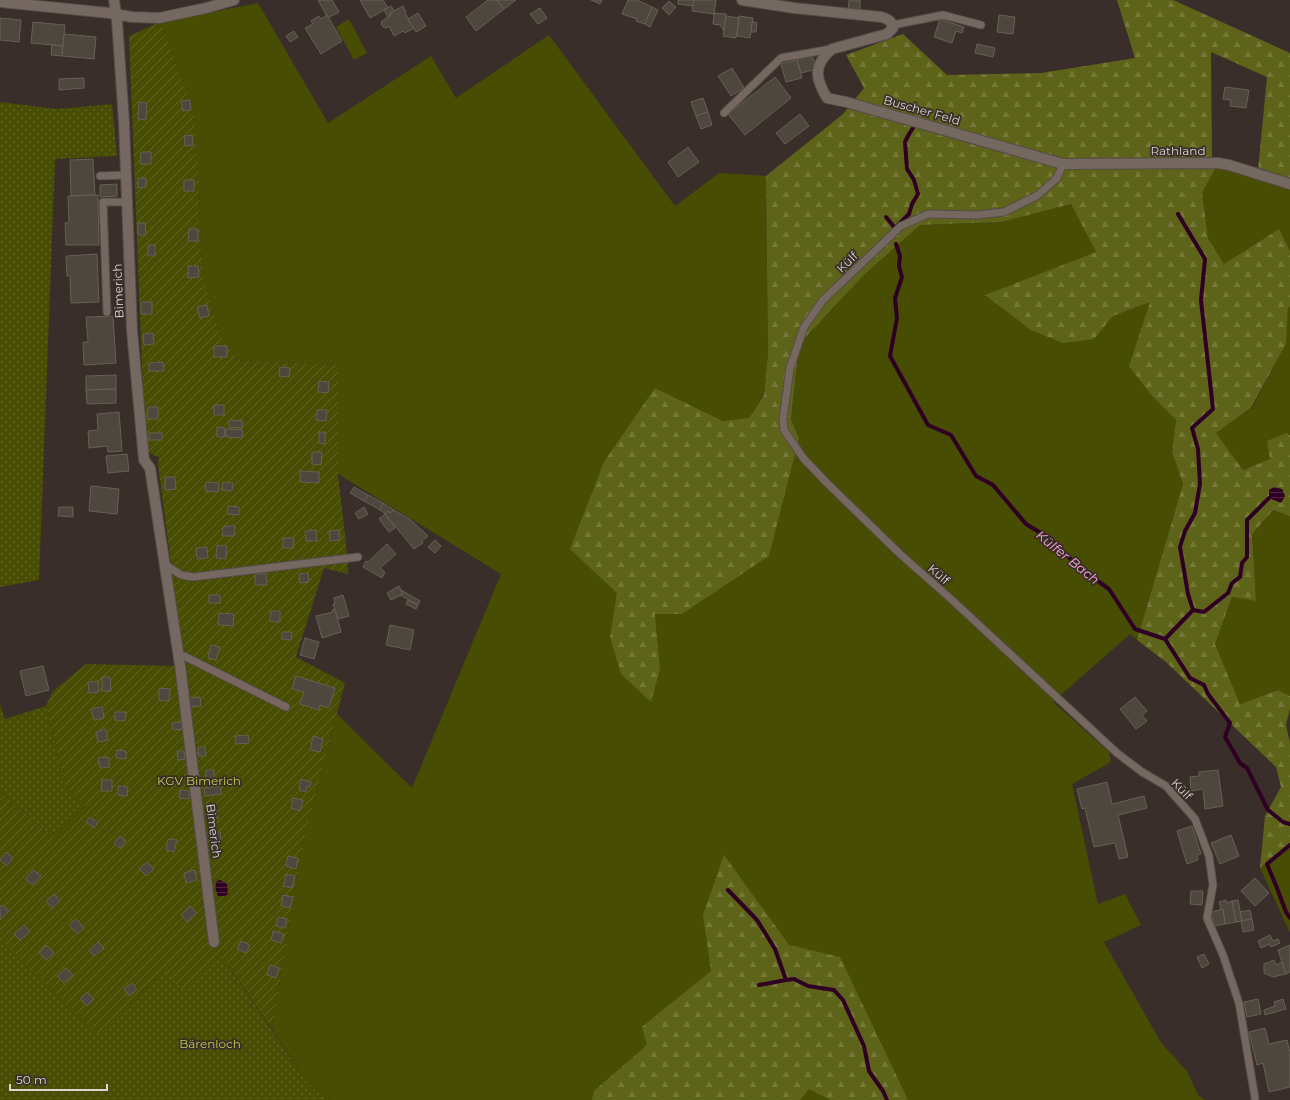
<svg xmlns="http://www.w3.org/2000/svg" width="1290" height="1100" font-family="Montserrat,sans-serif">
<defs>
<pattern id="forest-firs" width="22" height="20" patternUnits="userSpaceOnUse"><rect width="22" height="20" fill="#5d6419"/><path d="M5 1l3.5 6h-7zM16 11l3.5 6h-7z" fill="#747939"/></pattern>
<pattern id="park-dots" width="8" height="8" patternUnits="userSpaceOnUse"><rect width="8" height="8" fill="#474d02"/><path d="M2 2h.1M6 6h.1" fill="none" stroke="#616626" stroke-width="1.8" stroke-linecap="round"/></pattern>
<pattern id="garden-furrows" width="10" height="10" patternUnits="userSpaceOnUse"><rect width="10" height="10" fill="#474d02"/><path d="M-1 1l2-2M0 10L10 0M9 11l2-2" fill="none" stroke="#616626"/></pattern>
<pattern id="water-rules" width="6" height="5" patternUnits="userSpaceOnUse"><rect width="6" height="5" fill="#2f0023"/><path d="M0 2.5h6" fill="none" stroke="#4d2442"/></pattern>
</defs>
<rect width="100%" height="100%" fill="#392e29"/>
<g fill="#474d02">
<path d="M258,3L328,123L431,56L456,98L549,35L675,206L719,173L766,176L768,354L764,394L749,418L723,421L655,388L610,637L660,669L655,614L799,438L791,419L799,344L864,275L920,225L1001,222L1071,204L1096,252L986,295L1094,339L1113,316L1150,302L1130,366L1152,396L1176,420L1172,452L1183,484L1137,640L1130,634L1053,702L1109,752L1111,762L1072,784L1098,904L1125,894L1141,925L1104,942L1162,1044L1187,1071L1198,1095L1205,1100H330L311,1088L272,1029L302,848L337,714L412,788L501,574L338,474V365L237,360L219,330L204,280L200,235L199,175L195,122L192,103L160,22Z"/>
<path d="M349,19L367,53L354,60L336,27Z"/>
<path d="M1216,167L1290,189V251L1279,229L1224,264L1208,238L1202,193Z"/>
<path d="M1290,307V435L1287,433L1270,459L1243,470L1216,433L1252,408L1286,344L1288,308Z"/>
<path d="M1273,510L1290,516V696L1278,690L1240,704L1215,644L1232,597L1256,601L1252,534Z"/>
<path d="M1290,843V933L1260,868Z"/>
</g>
<g fill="url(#forest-firs)">
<path d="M1117,0H1173L1290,53V180L1258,170L1267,77L1211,52L1212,159L1216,167L1202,193L1208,238L1224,264L1279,229L1290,251V307L1288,308L1286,344L1251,408L1216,433L1243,470L1270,459L1267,441L1287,433L1290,435V516L1273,510L1252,534L1256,601L1232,597L1215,644L1240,704L1278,690L1290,696V708L1286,725L1290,743V843L1260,868L1265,816L1281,787L1276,767L1166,662L1137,640L1183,484L1172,452L1176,420L1152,396L1129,366L1150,302L1113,316L1094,339L1063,343L1031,330L985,295L1096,252L1071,204L1001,222L920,225L864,275L799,344L791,419L799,438L769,556L682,614H655L660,669L651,702L621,674L610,637L617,593L570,549L604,462L655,388L723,421L749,418L764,395L768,354L766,176L843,114L864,88L846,55L903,34L947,75L1041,73L1135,58Z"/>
<path d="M724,855L789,945L840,957L908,1100H830L809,1089L800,1100H592L594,1091L647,1045L642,1027L711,971L703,915Z"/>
</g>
<g fill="url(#park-dots)">
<path d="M0,102L57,109L112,104L117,156L55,159L39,580L0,587Z"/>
<path d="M0,704L5,719L46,706L64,784L85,806L53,837L0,791Z"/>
<path d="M0,941L98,1033L164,971L216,959L221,955L311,1088L330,1100H0Z"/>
</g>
<path fill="url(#garden-furrows)" d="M160,22L192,103L195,122L199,175L200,235L204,280L219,330L237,360L338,365V474L347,553L348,574L324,568L296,657L345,683L302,848L272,1029L221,955L216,959L184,991L164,971L98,1034L0,941V791L53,837L85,806L64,784L46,706L53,691L86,664L176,666L183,665L188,662L190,656L185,653L182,648L158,464L159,457C151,455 146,451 145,443L129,36Z"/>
<g fill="url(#water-rules)">
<path d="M1274,487L1282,489L1285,496L1281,503L1269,498V490Z"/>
<path d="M220,880L227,884L228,894L225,896H218C216,891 214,886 217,881Z"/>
</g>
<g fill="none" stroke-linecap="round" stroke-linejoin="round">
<g stroke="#2f0023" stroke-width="4">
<path d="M886,217L895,228L909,214L912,204L918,194L914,180L907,169L905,142L909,134L913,128"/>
<path d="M896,244L900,256L899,266L902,277L895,298L897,318L890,356L928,425L951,435L976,476L993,485L1026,524L1049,538L1081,569L1109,589L1135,629L1165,639L1190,678L1204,685L1208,694L1230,723L1225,737L1240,763L1247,768L1268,810L1283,822L1290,824"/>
<path d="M1193,610L1204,612L1228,593L1232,583L1240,577L1242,563L1247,557V520L1269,498"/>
<path d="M1165,639L1193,610L1188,594L1180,547L1185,531L1195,513L1200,484L1198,449L1192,428L1213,409L1201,300L1205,259L1178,214"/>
<path d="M1290,845L1267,864L1277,888L1286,912L1290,918"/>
<path d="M728,890L757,920L775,949L786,980L794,979L808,986L834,990L843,1000L864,1046L869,1071L883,1091L887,1100"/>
<path d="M759,985L786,980"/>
</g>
</g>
<g fill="#4d473d" stroke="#666055">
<path d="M318,0H332L339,12L328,18Z"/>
<path d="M360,0H383L388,8L370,18Z"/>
<path d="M488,0H497L504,9L476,31L466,17Z"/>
<path d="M497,0H516L504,9Z"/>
<path d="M591,0H602L600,4Z"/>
<path d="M628,0H637L652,7L645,24L636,21L637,19L622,14Z"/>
<path d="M678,0H694L693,6L678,4Z"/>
<path d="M694,0H716L714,14L692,11Z"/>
<path d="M849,0H860V11H848Z"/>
<path d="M669,1L676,7L669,15L662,8Z"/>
<path d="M391,6L394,11L390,13L391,15L388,17L384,10Z"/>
<path d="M403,6L406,12L405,13L414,28L405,33L403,31L394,36L389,26L386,28L383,27L381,24L382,21L391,15L390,13Z"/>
<path d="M652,7L658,10L650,27L645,24Z"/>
<path d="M540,8L547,18L538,24L530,14Z"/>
<path d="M418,13L426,26L416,32L408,19Z"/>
<path d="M714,13L726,14L724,31L720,25L713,24Z"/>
<path d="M327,15L342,41L321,54L305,28L313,24L311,21L319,16L321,19Z"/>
<path d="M999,15L1015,17L1013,34L997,32Z"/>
<path d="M726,16L739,18L736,38L723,36Z"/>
<path d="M739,16L753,18L750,38L737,36Z"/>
<path d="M0,18L21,20L19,42L0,40Z"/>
<path d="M940,19L964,27L962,33L956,31L952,43L934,37Z"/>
<path d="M33,22L65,25L63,46L31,43Z"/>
<path d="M752,22L757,23L756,32H751Z"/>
<path d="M294,31L298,37L290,42L286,36Z"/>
<path d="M64,34L96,37L94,59L62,56Z"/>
<path d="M977,44L995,48L993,57L975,53Z"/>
<path d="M52,45L63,46L62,56L51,55Z"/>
<path d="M812,55L817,69L801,73L797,60Z"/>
<path d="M797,60L802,78L786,82L781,64Z"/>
<path d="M732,68L744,88L731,96L718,76Z"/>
<path d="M775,77L791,98L745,135L728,114Z"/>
<path d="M84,78V88L59,90V79Z"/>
<path d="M1225,87L1249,90L1246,108L1230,106L1231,100L1223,99Z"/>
<path d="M703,98L708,112L696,116L691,102Z"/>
<path d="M190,100L191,110L183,111L181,101Z"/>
<path d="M139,102L147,103L146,120L138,119Z"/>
<path d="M708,112L712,125L701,129L696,116Z"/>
<path d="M800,114L809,126L785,144L776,133Z"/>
<path d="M192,135L193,145L185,146L184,136Z"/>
<path d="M688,147L699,162L678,177L668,162Z"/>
<path d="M141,152H151V164H140Z"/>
<path d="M93,159L95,195L71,196L70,160Z"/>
<path d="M138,178H146V187L138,188Z"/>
<rect x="184" y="180" width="10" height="11"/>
<path d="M117,184V196L100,197V185Z"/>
<path d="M98,195L99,245H66L65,223L69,222L68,196Z"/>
<path d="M138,223H145L146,235H138Z"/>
<path d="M189,229H198V241H188Z"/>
<rect x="148" y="245" width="7" height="11"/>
<path d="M97,254L99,302L71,303L70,276H67L66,256Z"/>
<path d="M188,266H198L199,277L188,278Z"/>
<rect x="141" y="302" width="11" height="12"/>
<path d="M207,305L209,316L200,318L197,307Z"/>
<path d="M113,316L116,363L84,365L83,342H88L86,317Z"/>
<path d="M153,333L154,344L144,345L143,334Z"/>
<rect x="214" y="346" width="13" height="11"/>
<path d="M163,362L164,371H149V363Z"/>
<path d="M280,367L290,368L289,377L279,376Z"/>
<path d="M116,375V389L86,390V376Z"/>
<path d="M319,381L329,382L328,393L318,392Z"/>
<path d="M116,389V403L87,404L86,390Z"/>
<rect x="214" y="405" width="10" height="10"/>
<path d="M148,407H158V419H147Z"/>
<path d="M317,410H327L326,421L316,420Z"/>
<path d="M119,412L122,451L108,452L107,446L89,448L88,431L98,430L97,414Z"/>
<path d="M229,420L243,421L242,428L229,427Z"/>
<path d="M217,427L225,428L224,437H217Z"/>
<path d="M226,429L243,430L242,438L226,437Z"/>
<path d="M319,432H325V444L319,443Z"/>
<rect x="149" y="433" width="13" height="7"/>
<path d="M312,452H322L321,465L312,464Z"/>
<path d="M127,454L129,471L108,473L106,456Z"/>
<path d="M300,471L319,472V483L300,482Z"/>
<path d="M165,477H175L176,489L165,490Z"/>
<path d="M206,482L219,483L218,492L205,491Z"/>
<path d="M223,482L233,483L232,491L222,490Z"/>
<path d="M91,486L119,489L117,514L89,511Z"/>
<path d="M354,487L368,495L364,501L350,493Z"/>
<path d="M368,495L383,503L380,510L364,501Z"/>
<path d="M383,503L391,508L394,510L390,513L388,511L386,514L380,510Z"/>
<path d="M228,506L239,507V515L227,514Z"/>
<path d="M59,507H73V517L58,516Z"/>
<path d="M364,507L368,514L359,519L355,513Z"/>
<path d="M394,510L411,520L428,536L422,541L423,543L414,549L385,514L388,511L390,513Z"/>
<path d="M385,514L395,528L389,532L379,519Z"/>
<path d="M223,526H235L234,536H222Z"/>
<path d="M316,530L317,541H306L305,531Z"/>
<path d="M339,530L340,540L330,541L329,531Z"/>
<path d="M283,538H294L293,548H283Z"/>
<path d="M435,540L441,546L435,553L428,547Z"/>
<path d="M387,544L396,554L380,568L385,572L382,578L363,567L366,561L368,562Z"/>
<path d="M217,545L227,546L226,559L216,558Z"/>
<path d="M207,547L208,558L197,559L196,548Z"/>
<path d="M308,573L309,582L300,583L299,574Z"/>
<path d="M255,574H266L267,585H255Z"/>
<path d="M399,586L403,594L391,600L387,593Z"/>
<path d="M401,590L420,601L418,605L400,595L403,594Z"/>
<rect x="209" y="595" width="11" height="8"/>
<path d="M343,595L349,616L338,619L333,604H335L334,598Z"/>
<path d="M408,600L418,605L416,609L406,604Z"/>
<path d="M334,609L336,613L341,632L322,638L316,616L333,612L332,610Z"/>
<path d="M271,611H280V622L270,621Z"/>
<path d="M219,613L234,614L233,626L218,625Z"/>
<path d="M390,625L414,630L410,650L386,645Z"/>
<path d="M282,632H292L291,640L282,639Z"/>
<path d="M305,638L319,642L314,659L300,655Z"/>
<path d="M211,645L220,647L216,660L208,658Z"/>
<path d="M43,666L49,690L26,696L20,671Z"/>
<path d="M296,676L335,688L329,708L320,705L319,710L300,704L304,692L292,689Z"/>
<path d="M102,677H110L111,691H102Z"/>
<path d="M98,681L99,692L89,693L88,682Z"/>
<path d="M159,688L170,689L169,701L159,700Z"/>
<path d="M200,697L201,706L189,707V698Z"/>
<path d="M1135,697L1147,711L1142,715L1147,721L1136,729L1120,709Z"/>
<path d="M102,707L104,718L94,720L91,709Z"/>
<path d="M115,712H126L125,721L115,720Z"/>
<path d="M182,722V729L173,730L172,723Z"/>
<path d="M106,729L108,740L98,742L96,732Z"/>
<path d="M248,735L249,743L236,744L235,736Z"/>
<path d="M313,736L323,739L320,752L310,750Z"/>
<path d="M198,747H205L206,756H199Z"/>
<path d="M117,750L126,751V759L116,758Z"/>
<path d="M177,751H184L185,759L178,760Z"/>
<path d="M108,757L110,767L100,768L98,758Z"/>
<rect x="206" y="770" width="8" height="11"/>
<path d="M1218,770L1223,806L1205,809L1203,789L1191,791L1190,777L1199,776V772Z"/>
<path d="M301,779L311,782L310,787L307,786L306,792L299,790Z"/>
<path d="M102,780H112V791H101Z"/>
<path d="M1107,782L1112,804L1144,796L1147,808L1118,815L1128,857L1119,859L1115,843L1094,847L1085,808L1082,809L1077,789Z"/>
<path d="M118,786L128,787L127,796L118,795Z"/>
<path d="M220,786L222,794L205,796L204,788Z"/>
<path d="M180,790L190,791L189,799L179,798Z"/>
<path d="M293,798L303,800L300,811L291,808Z"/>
<path d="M217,810L218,818L210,819L208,811Z"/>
<path d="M90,817L98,823L94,828L86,822Z"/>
<path d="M1192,826L1201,854L1197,855L1198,860L1187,864L1177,831Z"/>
<path d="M220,832L221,840L210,841L209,833Z"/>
<path d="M1231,835L1239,856L1220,864L1211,843Z"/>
<path d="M120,836L126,841L120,848L114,843Z"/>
<path d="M168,839L177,840L174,852L166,850Z"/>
<path d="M6,852L13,858L7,866L0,860Z"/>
<path d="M288,856L298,858L296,869L286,866Z"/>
<path d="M147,862L154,869L146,876L139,869Z"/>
<path d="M33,870L41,876L33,885L25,879Z"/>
<path d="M195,870L197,880L186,883L184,873Z"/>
<path d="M286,874L295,876L292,888L283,886Z"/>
<path d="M1255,878L1269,893L1255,906L1241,891Z"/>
<path d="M1191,891H1203L1202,905L1190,904Z"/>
<path d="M54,894L60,901L52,908L46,901Z"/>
<path d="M283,895L293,897L290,908L281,906Z"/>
<path d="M1226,900L1227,903L1232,901L1236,922L1225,924L1223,909L1221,910L1219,902Z"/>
<path d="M1238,900L1242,921L1236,922L1232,901Z"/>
<path d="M2,905L9,911L1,919L0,918V907Z"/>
<path d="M190,906L197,913L187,922L181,915Z"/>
<path d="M1223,909L1225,924L1214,926L1211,912Z"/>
<path d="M1250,910L1252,919L1242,921L1240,912Z"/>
<path d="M278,917L287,919L285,928L276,926Z"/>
<path d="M76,919L84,928L77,934L69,925Z"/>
<path d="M1252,919L1254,930L1243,932L1241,921Z"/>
<path d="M24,925L30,932L20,940L14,934Z"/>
<path d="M273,931L284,934L281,943L271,940Z"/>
<path d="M1270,935L1273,941L1278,939L1280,943L1271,947L1269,944L1261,948L1258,941Z"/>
<path d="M241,941L250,945L246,953L237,949Z"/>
<path d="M98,942L104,948L94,956L89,950Z"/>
<path d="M46,945L54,953L47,960L39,953Z"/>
<path d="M1290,945V972L1286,974L1278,950Z"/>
<path d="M1204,954L1209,964L1202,968L1197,957Z"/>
<path d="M1274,960L1276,965L1282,962L1286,974L1273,977L1264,973V964Z"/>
<path d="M270,965L279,968L276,978L267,975Z"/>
<path d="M66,968L73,975L64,983L57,976Z"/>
<path d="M132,983L137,990L129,996L124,989Z"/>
<path d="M87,992L94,999L87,1006L80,999Z"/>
<path d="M1258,999L1261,1014L1247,1017L1244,1002Z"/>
<path d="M1283,999L1286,1009L1265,1015L1264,1010L1275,1006L1274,1002Z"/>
<path d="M1265,1028L1269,1044L1287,1040L1290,1053V1087L1269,1092L1263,1063L1257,1065L1249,1032Z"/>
</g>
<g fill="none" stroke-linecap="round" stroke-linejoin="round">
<defs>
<g id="service">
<path d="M893,25L943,15L981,25"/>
<path d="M724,113L781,58L831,49"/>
<path d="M1063,164L1057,178L1038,195L1004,212L977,215L928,214L901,226L823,300L804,327L790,368L783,419L784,430L804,459L827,483L900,554L951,599L1117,753L1142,772L1166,786L1195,819L1209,856L1213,885L1207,918L1223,955L1239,1003L1255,1098"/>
<path d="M100,176L126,175"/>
<path d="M107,312L103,202H128"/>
<path d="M164,564L181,575L193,577L358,557"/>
<path d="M178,653L286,707"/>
</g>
<g id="minor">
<path d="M114,0L117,21L124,122L132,331L144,460L150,468L180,665L214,942"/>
<path d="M742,0L794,8L881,17C888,19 892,21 893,28L887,34L832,49C813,65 815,78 827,98L846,102L1063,164L1218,163L1229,165L1290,184"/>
<path d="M0,2L109,13L132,17L159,18L206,8L234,0"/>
</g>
</defs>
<use href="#service" stroke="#554b47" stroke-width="9"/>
<use href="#minor" stroke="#554b47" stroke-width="12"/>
<use href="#service" stroke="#746861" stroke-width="7"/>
<use href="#minor" stroke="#746861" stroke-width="10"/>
</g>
<g text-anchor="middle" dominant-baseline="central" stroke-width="3.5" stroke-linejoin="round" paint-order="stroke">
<g font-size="12" fill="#dcd5d1" stroke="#392e29">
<text transform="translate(922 110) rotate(16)">Buscher Feld</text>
<text x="1178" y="150">Rathland</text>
<text transform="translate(847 262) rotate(-44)">Külf</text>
<text transform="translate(118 291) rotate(-92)">Bimerich</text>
<text transform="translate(939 574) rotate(41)">Külf</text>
<text transform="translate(1182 789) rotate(46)">Külf</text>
<text transform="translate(214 831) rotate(83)">Bimerich</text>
</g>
<g font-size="12" fill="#bfcc4c" stroke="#392e29">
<text x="199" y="780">KGV Bimerich</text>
<text x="210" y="1043">Bärenloch</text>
</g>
<g font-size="13" font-style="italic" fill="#f9a5dd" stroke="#392e29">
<text transform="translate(1068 557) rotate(39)">Külfer Bach</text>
</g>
</g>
<path d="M10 1084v6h97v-6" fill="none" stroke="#dcd5d1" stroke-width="2"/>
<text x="16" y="1084" font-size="12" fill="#dcd5d1" stroke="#392e29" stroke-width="3" paint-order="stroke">50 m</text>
</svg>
